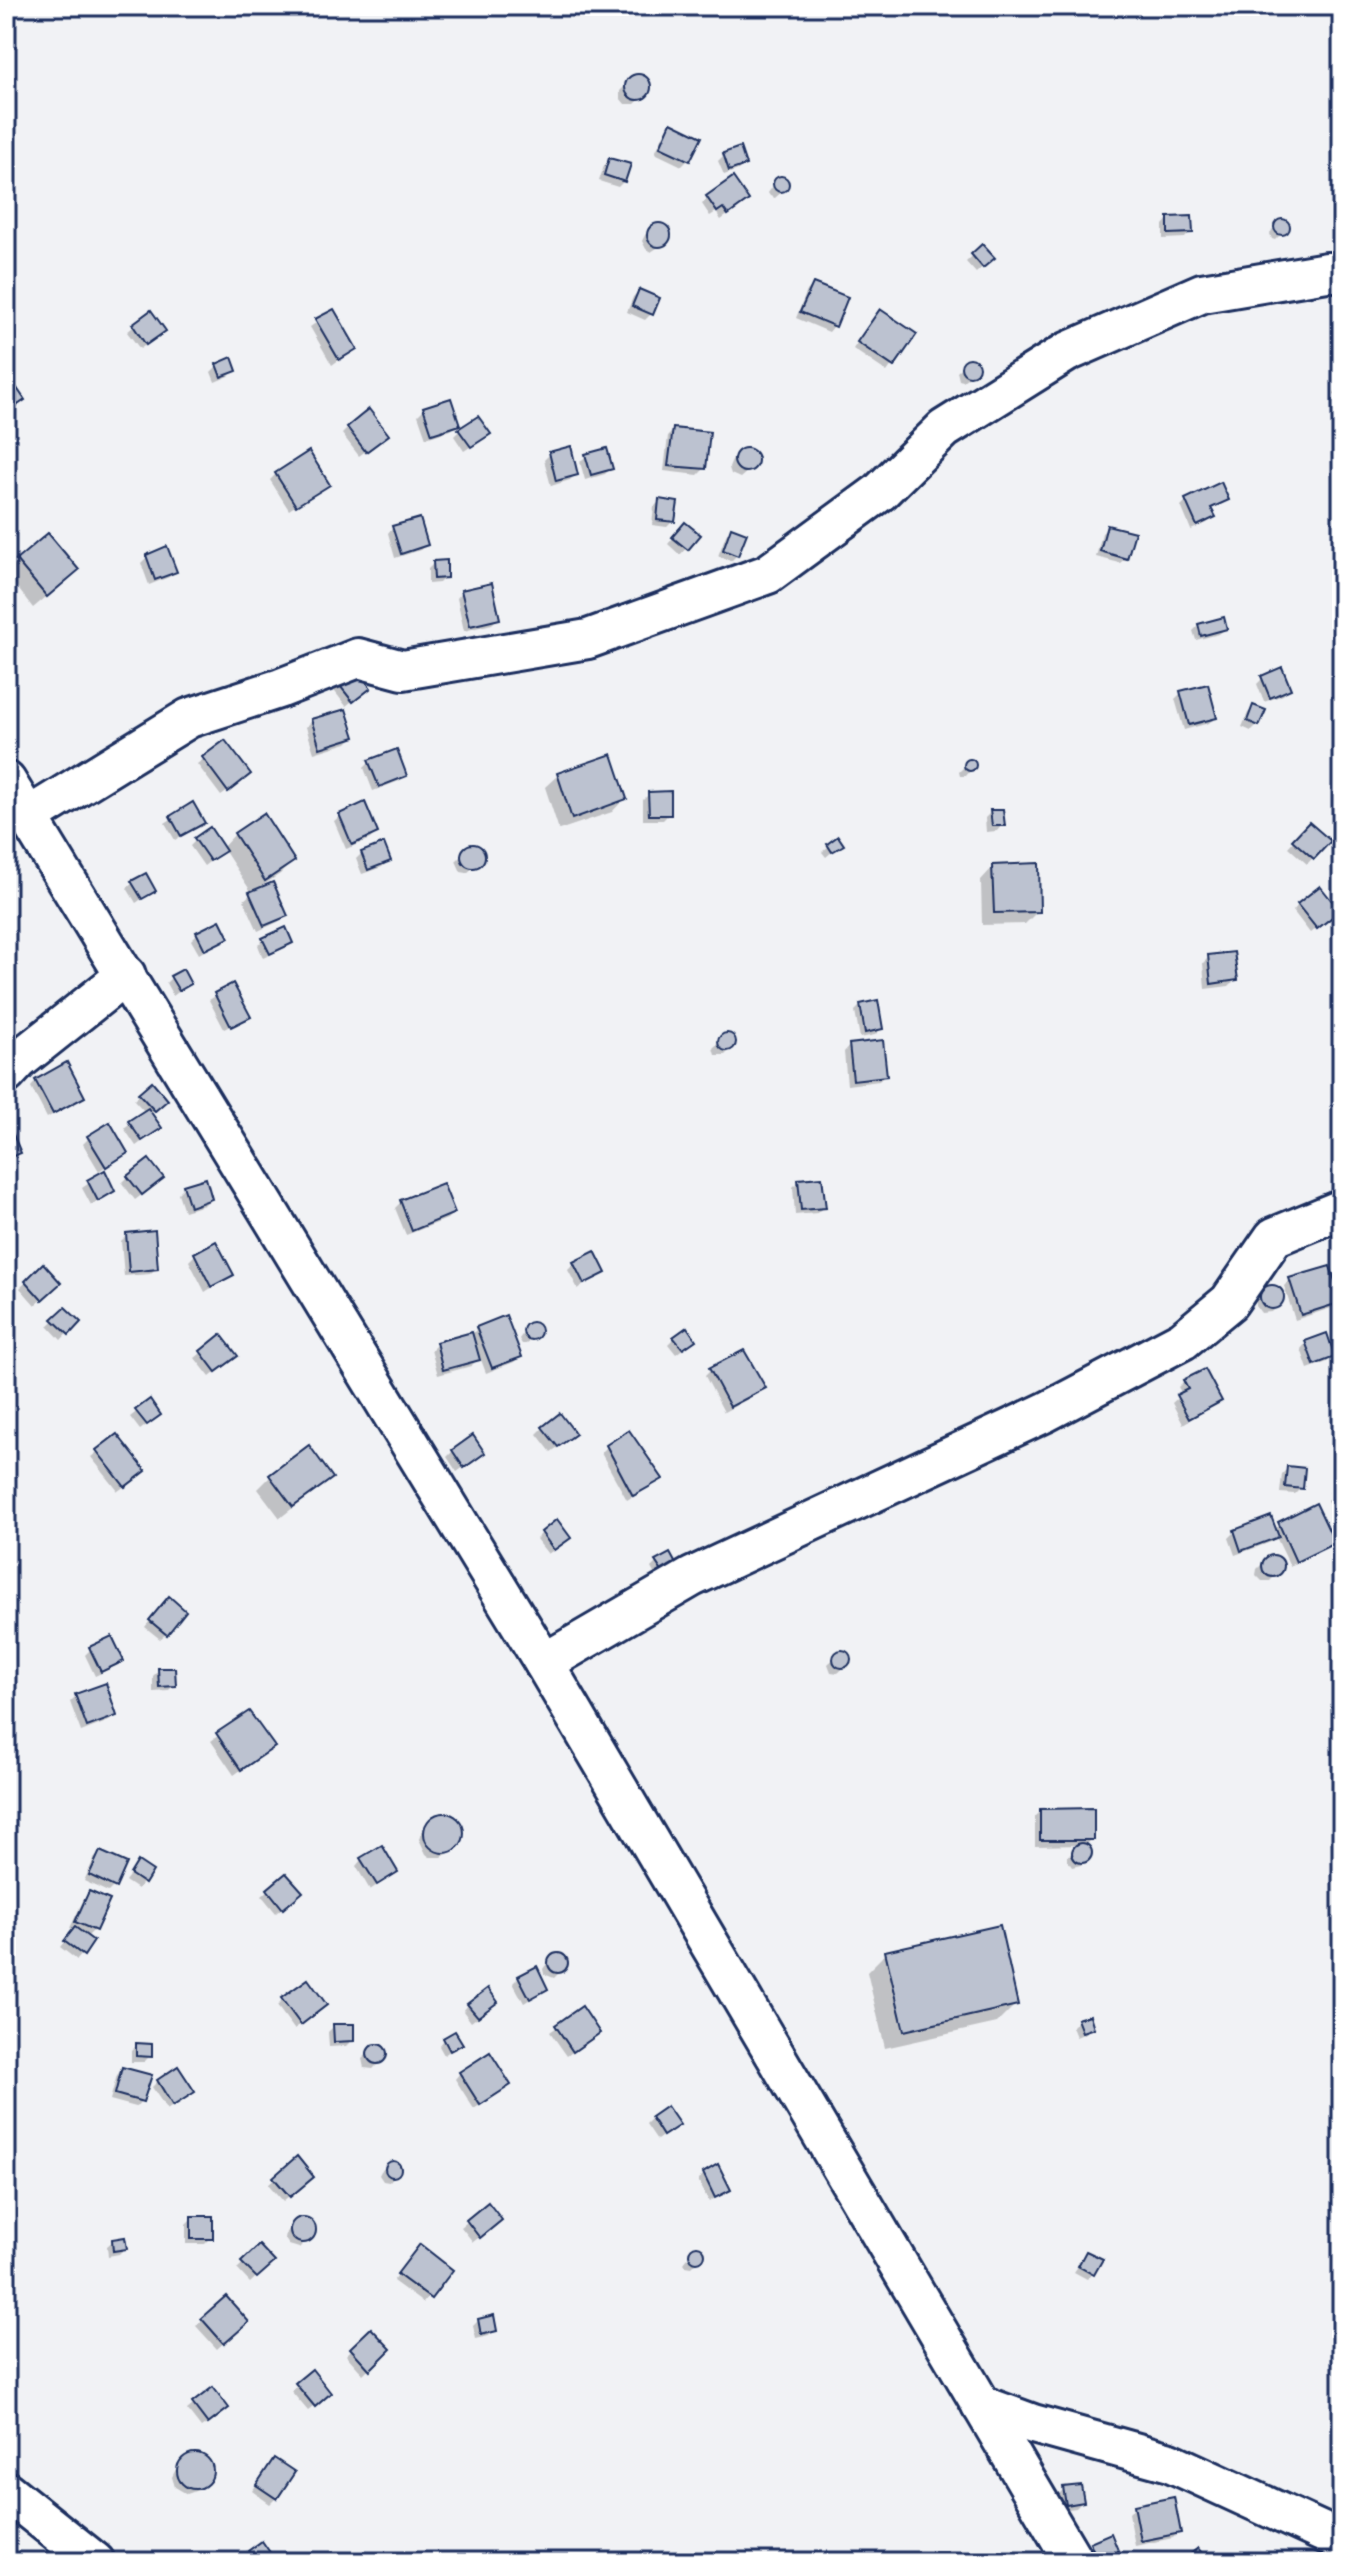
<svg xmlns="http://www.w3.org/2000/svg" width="1348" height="2568" font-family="Delius,sans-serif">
<rect width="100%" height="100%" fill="#f1f2f5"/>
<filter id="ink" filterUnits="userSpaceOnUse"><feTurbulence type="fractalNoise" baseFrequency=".0125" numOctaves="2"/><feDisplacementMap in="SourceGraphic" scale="16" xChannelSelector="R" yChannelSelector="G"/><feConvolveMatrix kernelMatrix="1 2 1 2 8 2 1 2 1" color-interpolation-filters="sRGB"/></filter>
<g filter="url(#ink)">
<g fill="#0003">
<path d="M635,76L642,77L648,82L647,93L635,104H625L620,98V91Z"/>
<path d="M672,125L699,137L688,160L682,166L655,153L666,130Z"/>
<path d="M724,155L744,164L738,170L724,175L718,161Z"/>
<path d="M610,160L624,181L618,187L599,181L604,166Z"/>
<path d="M778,179H784L787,187L775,198L770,196L768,193Z"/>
<path d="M708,198L741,205L721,220L716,212L710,216L702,204Z"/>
<path d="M1168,219L1190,232L1185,238L1163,239V225Z"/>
<path d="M1283,222L1287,228L1275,240L1272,239L1270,234L1272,230Z"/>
<path d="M661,225L669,234L666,242L651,252L646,249L642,241L645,235L651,228Z"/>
<path d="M982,247L992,258L976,273L966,262Z"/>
<path d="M813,285L834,326L829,332L796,318L807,291Z"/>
<path d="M639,291L651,314L645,320L627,312L633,297Z"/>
<path d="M333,311L355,348L332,365L310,327Z"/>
<path d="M150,313L157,337L140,349L127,332Z"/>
<path d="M874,317L914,334L887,372L853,349Z"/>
<path d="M969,360H973L977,366V370L963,381L959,380L957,371Z"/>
<path d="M217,366L235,371L229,376L215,382L211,372Z"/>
<path d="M1342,374V398L1334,395Z"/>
<path d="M424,409L457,424L451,430L426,438L418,415Z"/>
<path d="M348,428L380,440L359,456L342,434Z"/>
<path d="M674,430L704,469L698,475L664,471L668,436Z"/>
<path d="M459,431L482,439L464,451L454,436Z"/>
<path d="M1342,443V459L1337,455V448Z"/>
<path d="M746,450L753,452L756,459L755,465L740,478L731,474L729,468L733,458Z"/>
<path d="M550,454L576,474L570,480L551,486L544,460Z"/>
<path d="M586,456L611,468L605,474L585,480L580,462Z"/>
<path d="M276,474L327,484L289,510L270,480Z"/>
<path d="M1227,499L1210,510L1213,517L1207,523L1191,530L1181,506L1187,500Z"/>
<path d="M660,501L673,521L667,527L652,525L654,507Z"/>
<path d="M393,527L426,545L420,550L395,558L388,533Z"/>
<path d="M1108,528L1126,558L1120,563L1096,557L1102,533Z"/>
<path d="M731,529L737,555L731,561L718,556L726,535Z"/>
<path d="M680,530L698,535L680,555L668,544Z"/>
<path d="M48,536L64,582L33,608L6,573Z"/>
<path d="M147,557L175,572L169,577L149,585L141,563Z"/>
<path d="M434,563L445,577L439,583L428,584V569Z"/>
<path d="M462,592L498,618L492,624L464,631L457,598Z"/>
<path d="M1199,625L1225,629L1219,634L1196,640L1193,631Z"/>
<path d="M1263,678L1289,689L1283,695L1264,702L1257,684Z"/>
<path d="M338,682L362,693L346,706L332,688Z"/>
<path d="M1181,693L1215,717L1209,723L1184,730L1175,699Z"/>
<path d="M1254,707L1257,725L1251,731L1242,727L1248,713Z"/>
<path d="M312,721L353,737L347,743L314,753L306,727Z"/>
<path d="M225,743L243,780L221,796L197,764Z"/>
<path d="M970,761L975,765L972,769L966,776H960L959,772Z"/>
<path d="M370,762L405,775L399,781L373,791L364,768Z"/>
<path d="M558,775L624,799L612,812L559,830L545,787Z"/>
<path d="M649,794L669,814L663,820H643V800Z"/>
<path d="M193,805L202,822L175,840L165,823Z"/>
<path d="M991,812L1002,825L997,831L986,832L985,818Z"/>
<path d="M263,816L293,861L280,874L260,887L285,915L280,921L258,931L244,900L252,893L224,850L204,866L190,846L196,840L222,848L235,834Z"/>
<path d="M340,816L376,833L370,839L346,849L334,821Z"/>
<path d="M1309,824L1328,842L1307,864L1288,847Z"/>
<path d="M837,839L841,844L826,857L822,852Z"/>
<path d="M470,847H476L482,853V860L467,873L461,872L456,861Z"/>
<path d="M362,853L388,861L382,867L362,874L356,859Z"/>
<path d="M993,867L1038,911L1025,924L982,925L981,880Z"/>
<path d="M133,883L154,890L136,903L127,888Z"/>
<path d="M1298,905L1331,916L1310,933L1293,911Z"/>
<path d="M197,934L227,937L199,954L191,940Z"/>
<path d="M264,939L290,943L285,948L263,958L258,945Z"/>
<path d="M1209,957L1235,980L1229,986L1205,989L1203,963Z"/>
<path d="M172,977L189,984L173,996L166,983Z"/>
<path d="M232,986L248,1017L224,1029L209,1000Z"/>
<path d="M861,1005L881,1029L875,1035L860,1038L855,1011Z"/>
<path d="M727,1035L732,1037L734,1043L732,1048L725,1055H715L713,1048Z"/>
<path d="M849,1046L885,1075L879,1081L847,1085L844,1052Z"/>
<path d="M36,1081L83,1096L47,1118L31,1087Z"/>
<path d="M140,1094L165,1100L150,1114L160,1128L136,1146L124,1128L145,1112L134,1100Z"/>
<path d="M89,1138L126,1152L99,1171L83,1144Z"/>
<path d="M104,1173L113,1191L91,1205L82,1188Z"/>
<path d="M128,1177L156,1184L135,1200L122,1183Z"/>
<path d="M799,1181L823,1207L817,1213L795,1215L793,1187Z"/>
<path d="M184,1187L210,1199L204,1205L184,1211L178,1193Z"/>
<path d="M401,1202L453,1213L447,1219L406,1235L395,1208Z"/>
<path d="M127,1235L156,1268L150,1274L124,1276L121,1241Z"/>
<path d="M195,1255L231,1275L205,1292L189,1261Z"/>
<path d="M574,1264L603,1272L578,1289L568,1270Z"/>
<path d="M43,1266L59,1283L35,1305L20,1288Z"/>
<path d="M1290,1280L1339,1302L1334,1307L1295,1320L1284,1286Z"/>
<path d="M1275,1287L1282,1294V1301L1271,1312L1261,1313L1256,1306V1300L1268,1288Z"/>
<path d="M65,1310L78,1322L61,1340L48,1326Z"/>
<path d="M529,1325H536L538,1333L526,1344H522L519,1339Z"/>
<path d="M477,1329L519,1356L514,1362L486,1373L480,1357L471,1366L438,1375L431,1350L437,1344L471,1335Z"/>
<path d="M221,1337L229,1361L210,1377L195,1358Z"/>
<path d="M674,1338L688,1345L676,1354L668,1344Z"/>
<path d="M1306,1343L1333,1356L1327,1362L1308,1369L1301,1349Z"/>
<path d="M711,1370L763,1388L757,1394L724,1412L705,1376Z"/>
<path d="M1184,1381L1220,1401L1183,1424L1172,1403L1182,1394L1178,1387Z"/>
<path d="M149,1402L153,1420L140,1430L130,1417Z"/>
<path d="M543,1428L568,1440L551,1452L537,1434Z"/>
<path d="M116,1437L138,1477L118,1491L91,1457Z"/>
<path d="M607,1447L661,1478L627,1500L601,1453Z"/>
<path d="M453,1451L483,1453L457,1472L447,1457Z"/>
<path d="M1288,1468L1301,1488L1295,1494L1280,1493L1282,1474Z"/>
<path d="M271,1476L331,1478L280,1518L258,1489Z"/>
<path d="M1342,1489V1517L1337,1519L1327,1500Z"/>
<path d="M1315,1506L1332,1542L1327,1548L1290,1566L1276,1537L1271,1542L1235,1555L1229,1538L1235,1532L1274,1529Z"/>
<path d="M542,1533L563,1543L548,1554L536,1539Z"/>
<path d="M1275,1557L1280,1560L1281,1570L1270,1581H1262L1256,1575L1257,1569L1268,1558Z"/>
<path d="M657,1562L668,1570L656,1577L651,1568Z"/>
<path d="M163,1605L166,1634L160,1639L145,1627Z"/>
<path d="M91,1649L122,1661L116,1666L95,1676L85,1655Z"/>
<path d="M841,1652L849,1656L848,1664L838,1673L831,1672L828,1664Z"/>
<path d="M159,1670L174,1685L168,1691L153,1692V1676Z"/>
<path d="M76,1696L115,1715L109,1721L81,1732L70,1702Z"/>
<path d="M249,1713L272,1747L234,1775L211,1741Z"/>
<path d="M1041,1811L1092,1839L1086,1845L1090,1851L1087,1858L1081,1865L1072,1867L1068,1861V1856L1083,1845L1035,1846V1817Z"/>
<path d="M442,1814L454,1817L462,1827L461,1839L452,1851L442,1857H430L426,1854L419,1839L424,1827Z"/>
<path d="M100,1853L114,1886L108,1892L84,1881L94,1859Z"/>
<path d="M361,1860L396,1872L370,1890L356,1866Z"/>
<path d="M138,1864L143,1883L137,1889L125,1881Z"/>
<path d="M286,1875L294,1898L276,1913L262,1896Z"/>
<path d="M90,1894L94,1930L86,1938L82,1954L77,1960L60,1947L74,1930L70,1928L84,1899Z"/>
<path d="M886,1953L1016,2004L997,2023L885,2048L867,1972Z"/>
<path d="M560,1955L566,1961V1966L554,1978L544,1974L543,1969L548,1962L555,1956Z"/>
<path d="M519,1977L546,1989L524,2003L513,1983Z"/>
<path d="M283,2000L319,2011L294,2029L277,2006Z"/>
<path d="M468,2005L489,2008L471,2022L463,2011Z"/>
<path d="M582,2009L598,2033L567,2056L550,2032Z"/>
<path d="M1078,2021L1092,2027L1086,2033L1076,2037L1072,2027Z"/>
<path d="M334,2026L352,2040L346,2046L329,2047L328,2032Z"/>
<path d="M444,2040L460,2044L444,2055L439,2046Z"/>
<path d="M137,2045L150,2056L144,2062H131V2051Z"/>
<path d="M375,2047H380L384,2053L383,2059L373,2069L364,2068L362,2059Z"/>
<path d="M123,2069L141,2101L136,2107L110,2100L117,2075Z"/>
<path d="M460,2073L502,2090L474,2109L455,2079Z"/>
<path d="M158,2081L192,2092L167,2110L152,2087Z"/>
<path d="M652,2118L677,2125L657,2140L646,2124Z"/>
<path d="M296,2159L306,2182L283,2201L268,2184Z"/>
<path d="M396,2164L398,2172L389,2182L383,2181L379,2175L381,2171L388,2165Z"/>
<path d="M704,2174L729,2189L709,2202L698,2180Z"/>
<path d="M488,2205L494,2226L473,2242L461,2227Z"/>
<path d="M192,2218L211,2238L205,2244H186V2224Z"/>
<path d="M302,2219L309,2220L313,2226V2233L299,2248L289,2245L285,2239L286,2232Z"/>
<path d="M113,2241L125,2248L119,2254L108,2256L107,2246Z"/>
<path d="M259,2248L272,2262L250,2283L237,2269Z"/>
<path d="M695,2249L703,2251V2256L692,2267L686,2266L684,2263Z"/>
<path d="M414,2253L450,2270L423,2303L393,2281Z"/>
<path d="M1087,2253L1093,2273L1087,2279L1074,2272Z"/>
<path d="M225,2299L246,2322L217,2349L196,2326Z"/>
<path d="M479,2320L494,2330L489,2336L476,2339L473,2326Z"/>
<path d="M371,2331L389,2349L363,2374L346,2355Z"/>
<path d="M311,2372L323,2399L308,2411L291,2391Z"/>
<path d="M213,2389L220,2414L201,2428L187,2410Z"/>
<path d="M194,2455L208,2461L212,2472L207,2482L201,2489L187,2494L175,2487L172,2477L177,2467Z"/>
<path d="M274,2460L276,2498L270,2504L252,2491Z"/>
<path d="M1064,2489L1082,2502L1076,2508L1061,2510L1058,2495Z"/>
<path d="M1135,2507L1179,2532L1173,2538L1135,2546L1129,2513Z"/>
<path d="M1110,2536L1119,2557L1114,2562H1090L1085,2550L1091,2544Z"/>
<path d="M250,2552L269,2553L259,2562H247L244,2558Z"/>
</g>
<g fill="#bcc2d0" stroke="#1b2f5e" stroke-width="2">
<circle cx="638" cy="87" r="13"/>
<path d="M671,122L702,137L690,161L660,147Z"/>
<path d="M740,147L746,165L729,171L723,153Z"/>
<path d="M609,158L631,164L625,182L604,175Z"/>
<circle cx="781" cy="184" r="8"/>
<path d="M733,177L749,200L728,215L723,208L717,212L706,196Z"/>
<path d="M1192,216L1193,233L1168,234V217Z"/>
<circle cx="1282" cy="227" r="8"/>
<circle cx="659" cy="235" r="12"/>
<path d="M982,244L995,258L983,268L971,254Z"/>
<path d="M813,283L848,297L836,327L800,312Z"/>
<path d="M639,289L660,298L653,315L632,306Z"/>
<path d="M334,309L357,349L339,360L315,319Z"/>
<path d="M880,309L917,334L894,367L857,342Z"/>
<path d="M151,310L166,331L146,345L132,324Z"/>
<path d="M232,357L237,371L221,377L216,364Z"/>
<circle cx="970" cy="367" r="9"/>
<path d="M6,372L25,400L6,413Z"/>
<path d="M451,398L460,425L432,434L423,407Z"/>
<path d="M369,409L389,435L366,452L347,427Z"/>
<path d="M478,416L491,434L471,447L458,429Z"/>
<path d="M673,428L710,432L706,469L668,466Z"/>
<path d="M571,446L578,475L556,481L549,452Z"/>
<circle cx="746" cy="460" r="12"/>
<path d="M607,448L613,469L591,475L585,454Z"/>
<path d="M309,451L330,485L296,506L275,473Z"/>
<path d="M1221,482L1229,500L1211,508L1216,517L1197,526L1185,499Z"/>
<path d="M659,499L678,502L675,522L657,520Z"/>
<path d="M420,518L428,545L401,554L392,526Z"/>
<path d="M685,522L701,535L688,550L672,537Z"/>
<path d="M1107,525L1135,532L1127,559L1100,551Z"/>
<path d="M731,527L747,533L738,556L723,550Z"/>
<path d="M48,533L79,570L47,597L16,560Z"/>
<path d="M167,546L177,572L155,580L146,555Z"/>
<path d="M447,560V578L434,579L433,561Z"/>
<path d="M492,583L500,619L470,626L461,590Z"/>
<path d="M1224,617L1227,629L1201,636L1198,624Z"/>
<path d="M354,666L371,688L353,702L336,681Z"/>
<path d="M1282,667L1291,689L1270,698L1261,676Z"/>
<path d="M1208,684L1217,718L1189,725L1180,691Z"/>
<path d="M1253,705L1266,710L1259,726L1247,721Z"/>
<path d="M346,709L355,737L320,748L311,719Z"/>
<path d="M225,740L251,774L228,792L202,757Z"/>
<path d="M397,749L407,776L379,787L368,760Z"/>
<path d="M612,754L627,799L572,819L557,773Z"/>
<circle cx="970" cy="765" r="6"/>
<path d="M671,791V815H649L648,792Z"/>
<path d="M193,802L205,823L181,836L170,816Z"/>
<path d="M365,802L378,833L352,845L339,814Z"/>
<path d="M990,810H1003L1005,826H992Z"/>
<path d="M264,813L295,861L265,881L234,833Z"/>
<path d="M1309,822L1331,841L1314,859L1292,840Z"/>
<path d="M210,827L226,851L210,861L194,838Z"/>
<path d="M838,836L844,845L832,852L827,844Z"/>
<path d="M384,843L391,861L368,870L361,852Z"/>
<circle cx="473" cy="856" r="12"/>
<path d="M1039,863L1040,912L994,913L992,865Z"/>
<path d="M146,873L156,891L142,899L131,881Z"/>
<path d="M273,882L288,916L264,926L249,892Z"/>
<path d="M1320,886L1340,911L1317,929L1297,904Z"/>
<path d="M220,920L229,938L205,950L196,932Z"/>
<path d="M286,927L293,943L270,954L262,938Z"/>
<path d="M1234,952L1238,980L1211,984L1208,955Z"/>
<path d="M183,969L191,984L179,991L170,976Z"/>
<path d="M233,983L251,1017L231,1027L214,993Z"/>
<path d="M878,1000L883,1029L865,1033L860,1004Z"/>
<circle cx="727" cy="1042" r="9"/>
<path d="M883,1040L887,1076L853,1080L849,1044Z"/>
<path d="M67,1062L85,1097L53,1114L35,1080Z"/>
<path d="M152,1081L168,1100L155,1111L138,1093Z"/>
<path d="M148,1108L162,1128L142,1141L128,1121Z"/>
<path d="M110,1122L128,1153L106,1167L87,1136Z"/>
<path d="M12,1132L21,1153L6,1159V1135Z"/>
<path d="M149,1159L164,1178L142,1195L127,1176Z"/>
<path d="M105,1170L115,1191L98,1201L87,1180Z"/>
<path d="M822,1177L826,1208L801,1210L798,1179Z"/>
<path d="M206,1178L212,1199L190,1207L183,1185Z"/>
<path d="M443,1183L455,1213L412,1231L400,1200Z"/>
<path d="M155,1230L158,1269L129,1272L126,1233Z"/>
<path d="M216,1241L234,1275L211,1287L194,1253Z"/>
<path d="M595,1251L606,1273L584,1284L573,1262Z"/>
<path d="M43,1263L61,1283L42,1300L25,1281Z"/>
<path d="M1330,1266L1342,1302L1301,1315L1289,1278Z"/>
<circle cx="1272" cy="1297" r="12"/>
<path d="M65,1307L81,1322L69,1335L52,1319Z"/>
<path d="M506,1315L522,1357L492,1368L476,1327Z"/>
<circle cx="532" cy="1331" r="9"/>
<path d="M6,1324L15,1337L6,1343Z"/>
<path d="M687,1327L696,1340L683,1349L673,1337Z"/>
<path d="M472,1332L480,1360L443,1370L436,1342Z"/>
<path d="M1327,1333L1335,1357L1314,1365L1305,1341Z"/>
<path d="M221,1334L238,1356L216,1372L200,1351Z"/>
<path d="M744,1350L766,1388L730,1407L709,1368Z"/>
<path d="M1205,1369L1222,1401L1189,1419L1176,1395L1188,1389L1183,1380Z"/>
<path d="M150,1399L161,1415L147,1425L135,1410Z"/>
<path d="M560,1413L576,1434L558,1447L542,1427Z"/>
<path d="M629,1430L663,1479L633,1496L606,1445Z"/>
<path d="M117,1434L146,1471L125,1487L96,1450Z"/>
<path d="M473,1435L485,1453L464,1468L452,1450Z"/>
<path d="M309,1445L333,1478L293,1507L269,1475Z"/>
<path d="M1287,1466L1305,1468L1303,1489L1285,1487Z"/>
<path d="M1342,1487V1513L1331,1493Z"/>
<path d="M1316,1503L1335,1543L1296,1562L1278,1522Z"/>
<path d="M1271,1516L1279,1537L1241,1551L1234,1530Z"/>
<path d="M557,1519L571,1538L554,1550L541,1532Z"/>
<path d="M670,1553L676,1564L663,1573L655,1561Z"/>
<circle cx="1273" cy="1566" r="11"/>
<path d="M169,1596L186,1611L167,1635L149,1620Z"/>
<path d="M112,1636L124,1661L101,1672L89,1647Z"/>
<circle cx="842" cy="1659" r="9"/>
<path d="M158,1668H175L176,1686L159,1687Z"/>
<path d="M106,1683L117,1716L87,1727L75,1694Z"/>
<path d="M249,1711L275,1747L241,1770L216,1733Z"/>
<path d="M1094,1808V1840H1040V1809Z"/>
<circle cx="444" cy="1833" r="20"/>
<circle cx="1082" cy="1853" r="10"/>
<path d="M382,1845L398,1872L377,1885L360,1858Z"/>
<path d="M100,1851L127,1863L116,1888L89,1875Z"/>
<path d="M138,1861L153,1871L145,1884L130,1874Z"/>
<path d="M286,1873L303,1892L283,1909L267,1889Z"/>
<path d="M89,1891L110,1900L96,1931L75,1922Z"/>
<path d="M1000,1925L1018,2005L904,2031L885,1951Z"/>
<path d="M75,1927L94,1941L84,1956L64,1941Z"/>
<circle cx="558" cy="1963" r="10"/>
<path d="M537,1966L548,1989L530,1999L518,1976Z"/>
<path d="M308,1979L327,2005L301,2025L281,1998Z"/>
<path d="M488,1988L498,2002L478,2017L467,2004Z"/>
<path d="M582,2006L600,2033L573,2052L555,2025Z"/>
<path d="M1090,2015L1094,2028L1082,2032L1077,2019Z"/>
<path d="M333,2024H354V2041L334,2042Z"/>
<path d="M455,2031L463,2044L450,2051L443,2038Z"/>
<path d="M136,2043L152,2044V2057L136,2056Z"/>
<circle cx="377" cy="2054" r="10"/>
<path d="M490,2052L511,2085L480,2105L459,2072Z"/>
<path d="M178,2066L195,2092L173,2106L157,2080Z"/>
<path d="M122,2067L152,2075L143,2102L115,2094Z"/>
<path d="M667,2106L680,2125L663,2136L651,2117Z"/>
<path d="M297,2156L314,2177L290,2197L273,2177Z"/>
<circle cx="393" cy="2169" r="8"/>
<path d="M718,2164L731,2190L715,2198L703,2173Z"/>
<path d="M488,2202L502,2220L480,2238L466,2220Z"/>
<rect x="191" y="2216" width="22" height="23"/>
<circle cx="303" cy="2230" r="13"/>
<path d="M125,2237L127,2249L113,2251L112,2239Z"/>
<path d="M420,2244L453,2270L431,2299L397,2274Z"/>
<path d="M259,2245L275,2262L257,2278L241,2262Z"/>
<circle cx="697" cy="2254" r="8"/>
<path d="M1086,2251L1103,2259L1094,2275L1078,2266Z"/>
<path d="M226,2296L249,2322L224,2344L201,2318Z"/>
<path d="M494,2315L497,2331L481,2335L478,2319Z"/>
<path d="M371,2328L391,2349L370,2370L350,2348Z"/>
<path d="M312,2369L331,2393L315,2407L295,2383Z"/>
<path d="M213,2387L229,2408L208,2424L192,2403Z"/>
<circle cx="195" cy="2471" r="18"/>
<path d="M274,2458L295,2472L277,2499L256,2485Z"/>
<path d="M1081,2485L1084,2502L1066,2505L1063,2487Z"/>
<path d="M1174,2497L1181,2533L1141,2541L1134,2505Z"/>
<path d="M1111,2533L1121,2558L1112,2562H1098L1090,2542Z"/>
<path d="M262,2541L271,2554L257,2562L248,2551Z"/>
<path d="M1198,2548L1209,2562H1185L1183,2560Z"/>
</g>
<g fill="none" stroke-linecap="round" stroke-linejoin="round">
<defs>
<g id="street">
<path d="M6,781L544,1663L1074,2562"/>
<path d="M28,817L189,718L281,688L358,658L403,670L588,639L768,574L880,492L944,429L1067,352L1202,293L1327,272H1342"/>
<path d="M6,1074L19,1060L126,975"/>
<path d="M544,1663L692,1577L1046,1412L1183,1340L1229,1302L1274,1237L1342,1209"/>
<path d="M981,2405L1033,2424L1170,2462L1342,2541"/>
<path d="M6,2491L95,2562"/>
</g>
</defs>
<use href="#street" stroke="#1b2f5e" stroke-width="44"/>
<use href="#street" stroke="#fff" stroke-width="38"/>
</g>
</g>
<rect width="1348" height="2568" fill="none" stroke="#fff" stroke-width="32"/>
<rect x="16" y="16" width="1316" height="2536" fill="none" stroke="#1b2f5e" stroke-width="3" filter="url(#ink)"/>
</svg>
